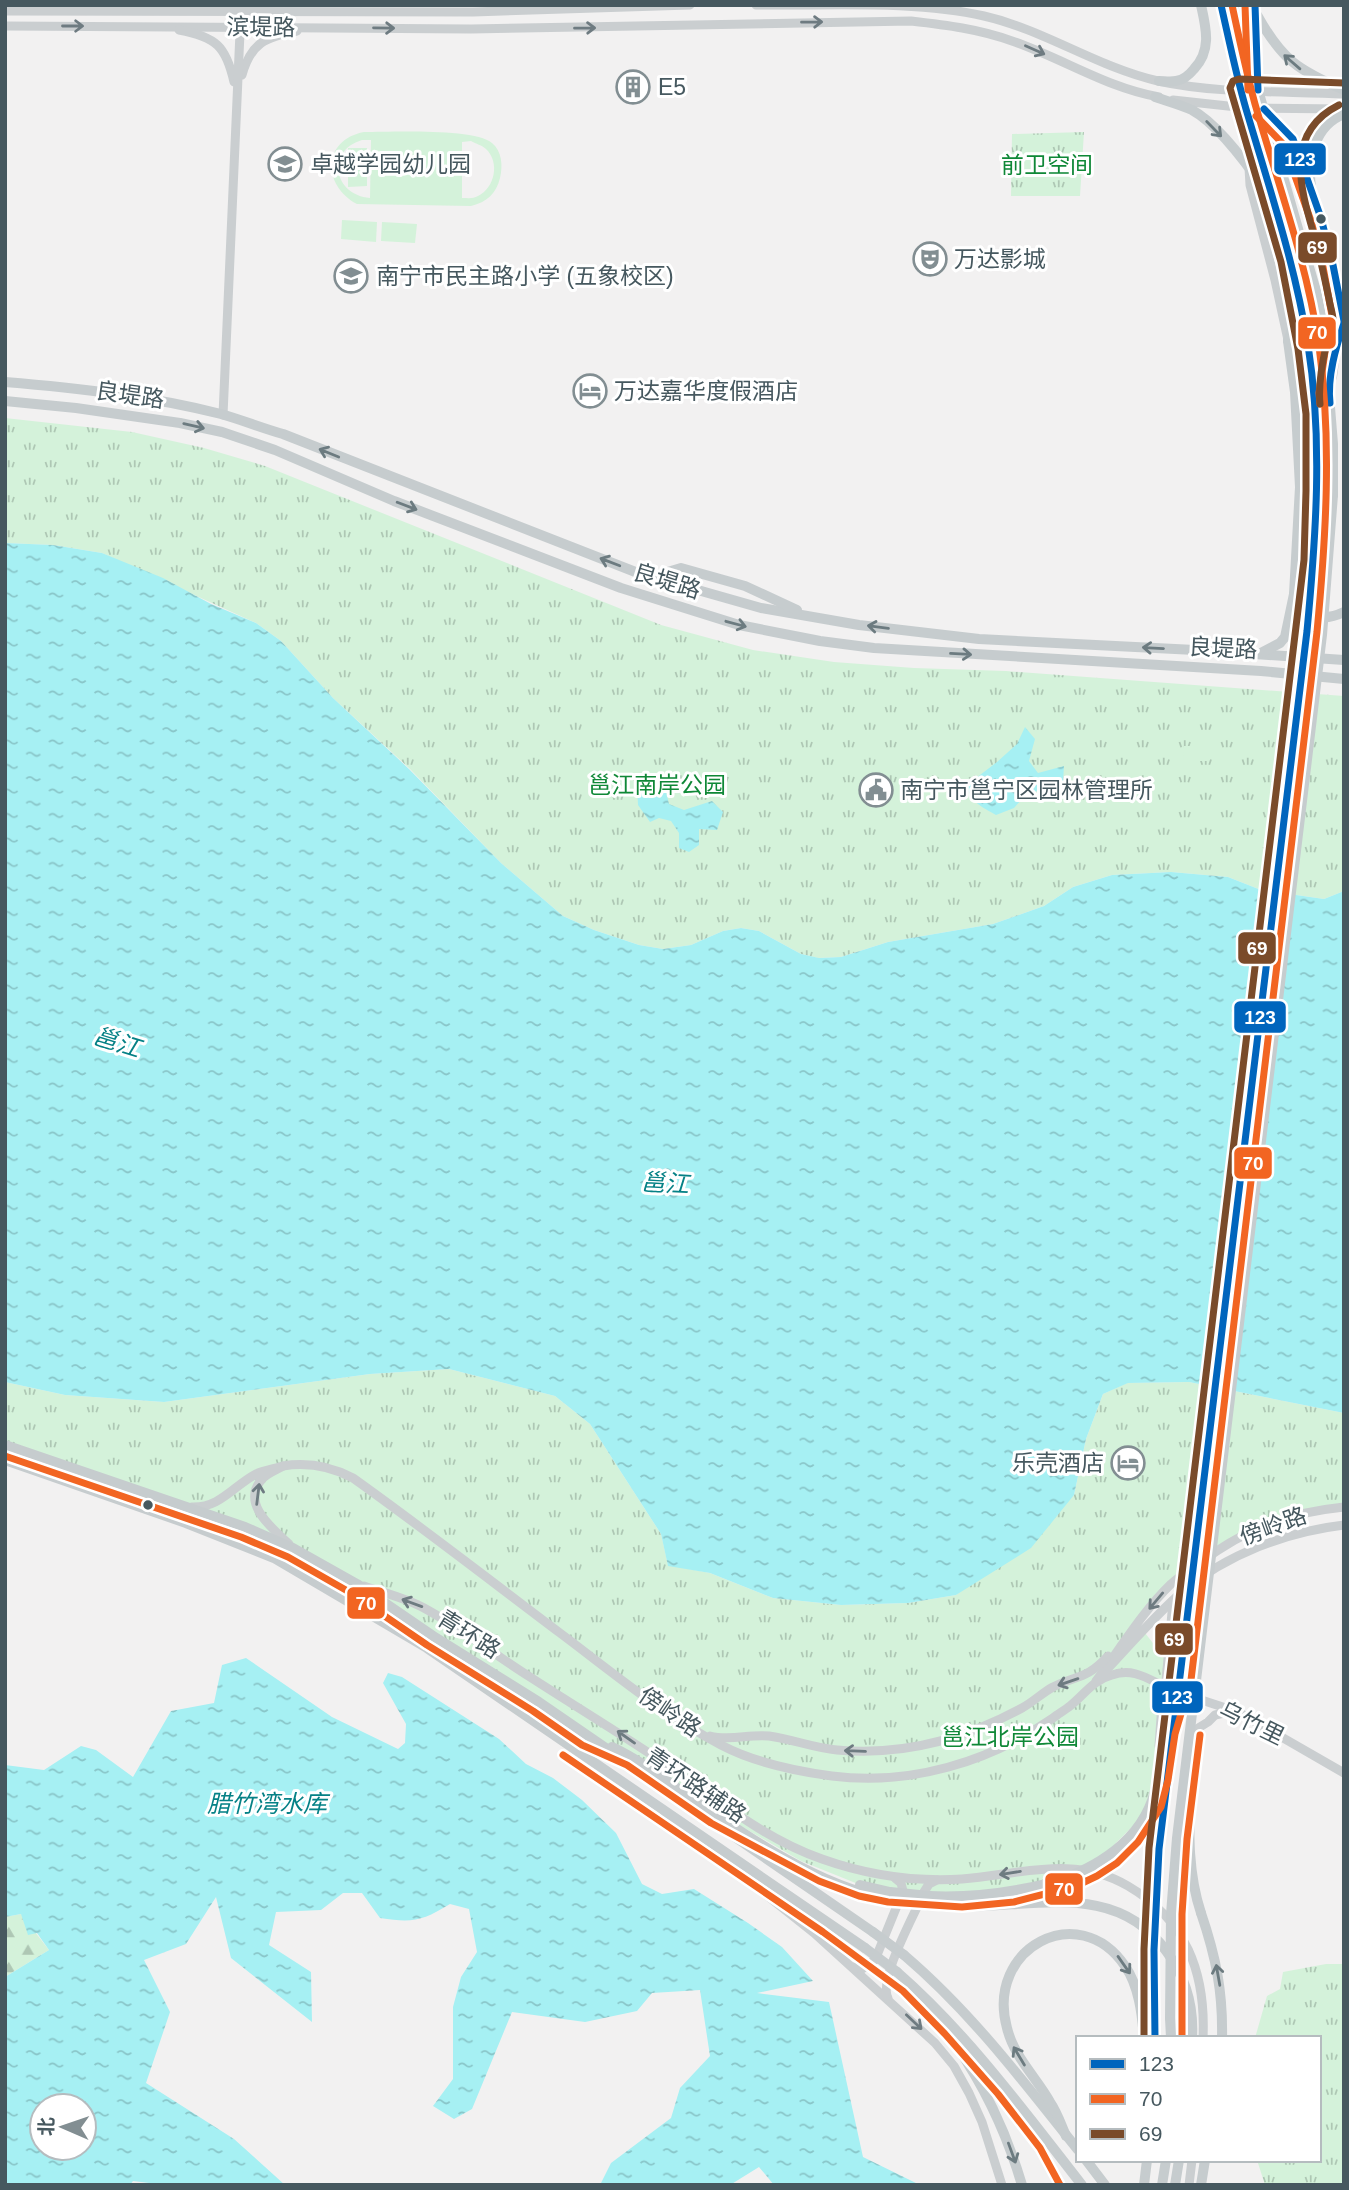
<svg xmlns="http://www.w3.org/2000/svg" width="1349" height="2190" font-family="Arial,'Noto Sans SC',sans-serif">
<defs>
<pattern id="forest-firs" width="22" height="20" patternUnits="userSpaceOnUse" patternTransform="scale(1.75)"><rect width="22" height="20" fill="#d4f2da"/><path d="M5 1l3.5 6h-7zM16 11l3.5 6h-7z" fill="#aec7b4"/></pattern>
<pattern id="park-tufts" width="24" height="20" patternUnits="userSpaceOnUse" patternTransform="scale(1.75)"><rect width="24" height="20" fill="#d4f2da"/><path d="M3 7l-1-3M5 7V3M7 7l1-3M15 17l-1-3M17 17v-4M19 17l1-3" fill="none" stroke="#aec7b4"/></pattern>
<pattern id="water-ripples" width="26" height="14" patternUnits="userSpaceOnUse" patternTransform="scale(1.75)"><rect width="26" height="14" fill="#a6f0f3"/><path d="M2 4q2-2 4 0t4 0M15 11q2-2 4 0t4 0" fill="none" stroke="#89c5c8"/></pattern>
</defs>
<rect width="100%" height="100%" fill="#f2f1f1"/>
<path fill="url(#forest-firs)" d="M21,1914L49,1950L5,1977V1917Z"/>
<g fill="url(#park-tufts)">
<path d="M1084,132L1080,196H1011L1012,134Z"/>
<path d="M5,418L132,432L204,448L265,466L661,625L753,650L834,662L914,668L1006,671L1344,696V891L1324,899L1261,890L1228,877L1171,872L1112,875L1073,887L1044,906L993,924L888,942L841,957L818,958L801,954L759,931L741,928L723,931L691,945L663,949L639,945L594,930L563,916L501,863L410,769L333,698L281,641L256,623L102,553L53,545L5,543Z"/>
<path d="M449,1369L555,1396L590,1424L661,1534L668,1565L710,1573L773,1598L841,1605L908,1603L956,1595L1074,1495L1086,1439L1103,1394L1127,1383L1189,1382L1344,1413V1507L1248,1532L1172,1583L1138,1624L1181,1679L1145,1814L1092,1867L982,1896L863,1886L801,1861L587,1736L293,1548L5,1445V1382L65,1395L164,1402L370,1374Z"/>
<path d="M1326,1964H1344V2185H1265L1257,2160H1319V2038H1255L1267,1996L1280,1989L1283,1972Z"/>
</g>
<g fill="#d4f2da" fill-rule="evenodd">
<path d="M364,132C390,132 475,128 492,143C502,151 503,166 500,178C496,194 487,202 471,206L357,204C322,185 322,140 364,132ZM362,140H371L370,198C334,195 325,151 362,140ZM471,141C476,144 482,145 486,149C500,162 495,188 478,196C473,199 468,198 462,198V142Z"/>
<path d="M348,148H367V186L348,187Z"/>
<path d="M342,220L377,222L376,242L341,239Z"/>
<path d="M382,222L417,224L415,243L381,241Z"/>
<path d="M1184,746H1207V761H1183Z"/>
</g>
<g fill="url(#water-ripples)" fill-rule="evenodd">
<path d="M5,543L53,545L102,553L163,578L211,604L256,623L281,641L333,698L409,769L501,863L563,916L594,930L639,945L663,949L691,945L723,931L741,928L759,931L801,954L819,958L841,957L888,942L993,924L1044,906L1073,887L1112,875L1171,872L1228,877L1261,890L1324,899L1344,891V1413L1189,1382L1128,1383L1103,1394L1086,1439L1074,1495L1031,1548L956,1595L908,1603L841,1605L773,1598L710,1573L668,1566L661,1534L590,1424L555,1396L449,1369L370,1374L164,1402L65,1395L5,1382Z"/>
<path d="M1025,727L1035,739L1029,761L1038,773L1064,766L1063,782L1056,794L1037,791L1023,798L1014,808L996,815C982,807 970,802 967,785L997,762L1017,744Z"/>
<path d="M650,776L664,783L669,804L684,810L712,801L723,812L717,830L699,829V845L689,852L679,848V833L671,821L659,818L650,822L638,805L637,785Z"/>
<path d="M246,1658L332,1717L398,1749L405,1743L406,1724L383,1683L388,1673L402,1677L499,1739L526,1764L553,1778L582,1800L616,1833L642,1884L662,1894L694,1889L748,1923L782,1947L813,1981L757,1993L829,2002L863,2157L920,2185H774L759,2167L730,2185H600L611,2163L671,2118L680,2088L710,2056L700,1990L652,1993L637,2011L585,2022L512,2012L472,2109L454,2119L433,2106L453,2079V2007L461,1977L477,1952L469,1909L450,1904C422,1921 413,1923 380,1918L362,1893H343L321,1910L276,1912L269,1945L311,1972L312,2022L231,1958L216,1897L186,1944L144,1960L170,2012L146,2083L234,2139L285,2185H165L133,2181L130,2185H5V1977L49,1950L37,1933L28,1935L21,1914L5,1917V1765L44,1770L81,1746L96,1750L133,1777L171,1711L214,1703L222,1665ZM42,2106H84V2148H42Z"/>
</g>
<g fill="none" stroke-linecap="round" stroke-linejoin="round">
<g stroke="#caced0" stroke-width="9">
<path d="M756,5C828,6 915,0 984,16C1045,30 1097,67 1158,81C1218,94 1283,91 1344,94"/>
<path d="M1255,5L1258,73"/>
<path d="M5,11L473,12L690,5"/>
<path d="M5,26L471,29L911,21C946,25 979,29 1012,41C1062,58 1107,88 1159,97"/>
<path d="M179,30C216,37 226,46 234,82"/>
<path d="M242,75C251,43 265,37 297,31"/>
<path d="M1173,100L1246,108L1344,109"/>
<path d="M1264,109L1293,139L1308,180"/>
<path d="M1246,117L1250,185L1275,280L1288,340"/>
<path d="M223,415L241,10"/>
<path d="M283,1466C308,1462 330,1466 353,1478C423,1528 491,1581 560,1633C612,1672 663,1715 721,1745C755,1763 795,1771 832,1776C910,1786 989,1762 1053,1718C1058,1714 1065,1710 1070,1706C1084,1695 1093,1680 1112,1675C1129,1669 1142,1675 1157,1683L1162,1704L1159,1746"/>
<path d="M192,1507C220,1508 233,1486 256,1474C264,1470 274,1469 283,1466C276,1470 268,1473 263,1478C239,1503 273,1529 289,1544"/>
<path d="M1344,1507C1287,1513 1247,1528 1201,1562C1191,1569 1180,1576 1171,1584C1142,1612 1120,1649 1096,1681C1124,1652 1151,1619 1182,1592C1227,1554 1286,1532 1344,1525"/>
<path d="M364,1586C384,1593 406,1598 424,1608C461,1628 495,1655 530,1677C578,1708 626,1737 673,1769C720,1802 767,1840 822,1859C867,1875 914,1882 962,1879C1018,1875 1075,1854 1128,1886C1186,1920 1206,1972 1203,2038"/>
<path d="M1157,1683L1165,1688L1238,1712L1344,1773"/>
<path d="M1165,1693L1173,1601"/>
<path d="M1195,1730L1208,1722L1215,1715L1229,1712"/>
<path d="M710,1736C730,1741 749,1734 769,1736C792,1739 814,1748 837,1750C903,1756 965,1739 1022,1708C1033,1702 1042,1693 1053,1687C1078,1675 1087,1679 1108,1656"/>
<path d="M665,1814L695,1846L759,1889L814,1933L935,2043L954,2066L969,2093L982,2122L1002,2185"/>
<path d="M1145,1897L1153,1802"/>
<path d="M1176,1927L1179,1876"/>
<path d="M853,1967L862,1969L875,1960L903,1891L901,1883L895,1878"/>
<path d="M888,1998C878,1979 915,1914 924,1892L929,1884L937,1880"/>
<path d="M1189,2185L1192,2160"/>
</g>
<g stroke="#c6ccce" stroke-width="10">
<path d="M1221,5L1240,89L1281,222L1301,305L1308,347L1316,413L1317,491"/>
<path d="M1240,5L1258,90L1318,298L1324,334L1333,444V495"/>
<path d="M1257,15C1282,60 1298,70 1344,90"/>
<path d="M1159,81C1164,81 1170,82 1176,81C1183,80 1190,74 1194,69C1212,50 1206,28 1201,5"/>
<path d="M1155,97C1167,101 1181,105 1192,110C1218,124 1250,168 1267,193"/>
<path d="M1344,114C1315,125 1307,159 1311,187C1312,197 1318,208 1321,218C1325,230 1327,242 1330,254C1336,277 1340,300 1344,323"/>
<path d="M1288,341L1305,361L1309,370"/>
<path d="M1332,377L1336,347L1344,322"/>
<path d="M5,382C77,388 150,396 221,414C242,420 262,428 283,434L638,573L761,608L859,625L979,639L1195,650L1344,660"/>
<path d="M5,401L76,408L180,423L222,432L275,450L394,501L621,588L739,625L820,641L874,648L1261,671L1344,679"/>
<path d="M651,577L681,568L745,586L797,610"/>
<path d="M1294,594C1305,616 1321,623 1344,612"/>
<path d="M1261,653L1280,643L1285,637L1294,594L1300,487L1295,392L1288,341L1300,308"/>
<path d="M5,1445L245,1527L293,1548L357,1584L433,1636L539,1702L873,1932"/>
<path d="M5,1460L186,1523L274,1558L427,1648L865,1948"/>
<path d="M1181,1679L1185,1640"/>
<path d="M612,1747C638,1759 660,1776 684,1793C745,1835 813,1884 887,1899"/>
<path d="M860,1885L890,1892"/>
<path d="M929,1896C971,1898 1009,1893 1050,1883"/>
<path d="M925,1905C945,1907 965,1907 984,1906C1052,1903 1122,1888 1167,1952C1186,1978 1194,2005 1192,2038"/>
<path d="M1201,1913C1216,1957 1223,1992 1222,2038"/>
<path d="M904,1955C971,2012 1023,2081 1078,2150"/>
<path d="M897,1972C968,2034 1024,2111 1082,2185"/>
<path d="M929,2009C941,2027 956,2043 967,2062C991,2100 1009,2141 1022,2185"/>
<path d="M1170,2018L1171,2038"/>
<path d="M1155,2038V2016"/>
<path d="M1066,2136C1061,2124 1057,2112 1050,2102C1036,2077 1014,2057 1007,2028C985,1948 1079,1898 1125,1966C1139,1986 1142,2014 1144,2038"/>
<path d="M1086,2160L1105,2185"/>
<path d="M1144,2185L1147,2160"/>
<path d="M1162,2185L1166,2160"/>
<path d="M1175,2185L1179,2160"/>
<path d="M1201,2185L1205,2160"/>
</g>
<g stroke="#c6ccce" stroke-width="10">
<path d="M1185,1640L1307,631L1314,561L1317,491"/>
<path d="M1190,1785C1189,1829 1187,1871 1201,1913"/>
<path d="M1050,1883C1096,1869 1142,1841 1155,1791C1162,1765 1164,1738 1171,1712"/>
<path d="M890,1892L929,1896"/>
<path d="M887,1899L925,1905"/>
<path d="M873,1932L904,1955"/>
<path d="M865,1948L897,1972"/>
<path d="M1155,2016L1154,1950L1159,1849L1181,1679"/>
<path d="M1170,2018L1171,1914L1177,1838L1322,635L1333,495"/>
</g>
<defs>
<g id="bus-1">
<path d="M1255,5L1258,90"/>
<path d="M1264,109L1293,139L1321,218L1333,265L1344,321"/>
<path d="M1330,403C1327,377 1336,347 1344,323"/>
<path d="M1155,2038L1154,1950L1159,1849L1307,631C1316,536 1323,440 1308,345C1295,264 1269,187 1246,109C1236,75 1229,40 1221,5"/>
</g>
<g id="bus-2">
<path d="M1245,5L1248,90"/>
<path d="M1256,116L1284,145L1311,221L1323,267L1333,321L1326,345L1319,393L1320,404"/>
<path d="M5,1456L241,1537L288,1557L351,1593L427,1645L533,1711L582,1745L627,1765L711,1823L819,1881L859,1896L888,1902L962,1907L1014,1902L1076,1886L1097,1876L1117,1863L1138,1842L1161,1807L1168,1780L1175,1734L1191,1680L1317,632C1326,537 1332,441 1319,346C1307,263 1278,184 1255,104C1246,71 1239,38 1232,5"/>
<path d="M563,1755L823,1932L903,1991L945,2034L998,2094L1040,2148L1060,2185"/>
<path d="M1182,2038V1914L1187,1839L1200,1735"/>
</g>
<g id="bus-3">
<path d="M1320,404C1318,386 1322,364 1326,346C1327,338 1333,329 1333,320C1333,314 1330,306 1329,299C1325,280 1321,261 1316,242C1302,193 1281,134 1339,105"/>
<path d="M1144,2038V1949L1149,1848L1304,560L1306,491V414L1298,349L1281,262L1230,88L1233,81L1239,79L1344,83"/>
</g>
</defs>
<use href="#bus-1" stroke="#fff" stroke-width="12"/>
<use href="#bus-2" stroke="#fff" stroke-width="12"/>
<use href="#bus-3" stroke="#fff" stroke-width="12"/>
<use href="#bus-1" stroke="#0065bd" stroke-width="7"/>
<use href="#bus-2" stroke="#f26522" stroke-width="7"/>
<use href="#bus-3" stroke="#7a4b2a" stroke-width="7"/>
</g>
<defs><path id="oneway-shaft" d="M-6 0H5M1.5-3L5.5 0L1.5 3" fill="none" stroke-width="1.6" stroke-linecap="round" stroke-linejoin="round" transform="scale(1.75)"/></defs>
<g stroke="#6e7b81">
<use href="#oneway-shaft" transform="translate(812 22) rotate(-1)"/>
<use href="#oneway-shaft" transform="translate(73 26)"/>
<use href="#oneway-shaft" transform="translate(384 28) rotate(1)"/>
<use href="#oneway-shaft" transform="translate(585 28) rotate(-1)"/>
<use href="#oneway-shaft" transform="translate(1035 50) rotate(24)"/>
<use href="#oneway-shaft" transform="translate(258 1494) rotate(-83)"/>
<use href="#oneway-shaft" transform="translate(1156 1601) rotate(130)"/>
<use href="#oneway-shaft" transform="translate(412 1603) rotate(-160)"/>
<use href="#oneway-shaft" transform="translate(1068 1682) rotate(161)"/>
<use href="#oneway-shaft" transform="translate(626 1737) rotate(-145)"/>
<use href="#oneway-shaft" transform="translate(855 1751) rotate(-178)"/>
<use href="#oneway-shaft" transform="translate(1010 1873) rotate(171)"/>
<use href="#oneway-shaft" transform="translate(914 2022) rotate(43)"/>
</g>
<g stroke="#6c7b80">
<use href="#oneway-shaft" transform="translate(1292 62) rotate(-139)"/>
<use href="#oneway-shaft" transform="translate(1214 129) rotate(46)"/>
<use href="#oneway-shaft" transform="translate(194 426) rotate(13)"/>
<use href="#oneway-shaft" transform="translate(329 453) rotate(-158)"/>
<use href="#oneway-shaft" transform="translate(407 506) rotate(21)"/>
<use href="#oneway-shaft" transform="translate(610 562) rotate(-159)"/>
<use href="#oneway-shaft" transform="translate(736 624) rotate(15)"/>
<use href="#oneway-shaft" transform="translate(878 627) rotate(-173)"/>
<use href="#oneway-shaft" transform="translate(1153 648) rotate(-177)"/>
<use href="#oneway-shaft" transform="translate(961 654) rotate(3)"/>
<use href="#oneway-shaft" transform="translate(1124 1965) rotate(55)"/>
<use href="#oneway-shaft" transform="translate(1218 1975) rotate(-100)"/>
<use href="#oneway-shaft" transform="translate(1019 2056) rotate(-121)"/>
<use href="#oneway-shaft" transform="translate(1012 2153) rotate(70)"/>
</g>
<defs>
<symbol id="building-ring" viewBox="-11 -11 22 22"><circle r="9.5" fill="#fff" stroke="#828e92" stroke-width="1.5"/><path d="M-4-6H4V6H1V3H-1V6H-4ZM-2.5-4.3h1.7v1.8h-1.7ZM.8-4.3h1.7v1.8H.8ZM-2.5-1h1.7V.8h-1.7ZM.8-1h1.7V.8H.8Z" fill="#828e92"/></symbol>
<symbol id="school-ring" viewBox="-11 -11 22 22"><circle r="9.5" fill="#fff" stroke="#828e92" stroke-width="1.5"/><path d="M0-5L7-2L0 1L-7-2ZM-4 1L0 2.5L4 1V4Q0 6-4 4Z" fill="#828e92"/></symbol>
<symbol id="theatre-ring" viewBox="-11 -11 22 22"><circle r="9.5" fill="#fff" stroke="#828e92" stroke-width="1.5"/><path d="M-5-5.5Q0-4 5-5.5V0Q5 5 0 6Q-5 5-5 0ZM-3.3-2.5H-1v1.5H-3.3ZM1-2.5H3.3v1.5H1ZM-2.8 1Q0 5.5 2.8 1Z" fill="#828e92"/></symbol>
<symbol id="hotel-ring" viewBox="-11 -11 22 22"><circle r="9.5" fill="#fff" stroke="#828e92" stroke-width="1.5"/><path d="M-6-4.5h1.5V1H6V5H4.5V3h-9V5H-6ZM-4 0a1.8 1.8 0 1 1 3.6 0ZM.5 0V-2.5h3Q6-2.5 6 0Z" fill="#828e92"/></symbol>
<symbol id="civic-ring" viewBox="-11 -11 22 22"><circle r="9.5" fill="#fff" stroke="#828e92" stroke-width="1.5"/><path d="M-.6-6.5H3V-4.5H.6V-3L4-1V1h2V6H-6V1h2V-1L-.6-3ZM-1.2 2.5V6h2.4V2.5Z" fill="#828e92"/></symbol>
</defs>
<g fill-rule="evenodd">
<use href="#building-ring" x="614" y="68" width="38" height="38"/>
<use href="#school-ring" x="266" y="145" width="38" height="38"/>
<use href="#theatre-ring" x="911" y="240" width="38" height="38"/>
<use href="#school-ring" x="332" y="257" width="38" height="38"/>
<use href="#hotel-ring" x="571" y="372" width="38" height="38"/>
<use href="#civic-ring" x="857" y="771" width="38" height="38"/>
<use href="#hotel-ring" x="1109" y="1444" width="38" height="38"/>
</g>
<g fill="#46585f" stroke="#fff" stroke-width="2.5">
<circle cx="1321" cy="219" r="6"/>
<circle cx="148" cy="1505" r="6"/>
</g>
<g text-anchor="middle" dominant-baseline="central" stroke-width="6" stroke-linejoin="round" paint-order="stroke">
<g font-size="23" fill="#46585f" stroke="#fff">
<text transform="translate(261 27) rotate(1)">滨堤路</text>
<text transform="translate(130 395) rotate(8)">良堤路</text>
<text transform="translate(667 581) rotate(17)">良堤路</text>
<text transform="translate(1223 648) rotate(3)">良堤路</text>
<text transform="translate(1273 1526) rotate(-20)">傍岭路</text>
<text transform="translate(469 1634) rotate(32)">青环路</text>
<text transform="translate(670 1712) rotate(34)">傍岭路</text>
<text transform="translate(1252 1723) rotate(26)">乌竹里</text>
<text transform="translate(696 1785) rotate(34)">青环路辅路</text>
</g>
<g font-size="23" fill="#46585f" stroke="#fff" text-anchor="start">
<text x="658" y="87">E5</text>
<text x="310" y="164">卓越学园幼儿园</text>
<text x="954" y="259">万达影城</text>
<text x="376" y="276">南宁市民主路小学 (五象校区)</text>
<text x="614" y="391">万达嘉华度假酒店</text>
<text x="900" y="790">南宁市邕宁区园林管理所</text>
<text x="1104" y="1463" text-anchor="end">乐壳酒店</text>
</g>
<g font-size="23" fill="#0f8837" stroke="#fff">
<text x="1047" y="165">前卫空间</text>
<text x="657" y="785">邕江南岸公园</text>
<text x="1010" y="1737">邕江北岸公园</text>
</g>
<g font-size="24" font-style="italic" fill="#058186" stroke="#fff">
<text transform="translate(117 1042) rotate(17)">邕江</text>
<text transform="translate(665 1183) rotate(3)">邕江</text>
<text x="267" y="1803">腊竹湾水库</text>
</g>
</g>
<g stroke="#fff" stroke-width="2.5">
<rect x="1273" y="142" width="54" height="34" rx="7" fill="#0065bd"/>
<rect x="1297" y="231" width="41" height="33" rx="7" fill="#7a4b2a"/>
<rect x="1297" y="316" width="40" height="34" rx="7" fill="#f26522"/>
<rect x="1237" y="931" width="40" height="34" rx="7" fill="#7a4b2a"/>
<rect x="1233" y="1000" width="54" height="34" rx="7" fill="#0065bd"/>
<rect x="1233" y="1146" width="40" height="34" rx="7" fill="#f26522"/>
<rect x="346" y="1586" width="40" height="34" rx="7" fill="#f26522"/>
<rect x="1154" y="1622" width="40" height="34" rx="7" fill="#7a4b2a"/>
<rect x="1151" y="1680" width="53" height="34" rx="7" fill="#0065bd"/>
<rect x="1044" y="1872" width="40" height="34" rx="7" fill="#f26522"/>
</g>
<g font-size="19" text-anchor="middle" font-weight="bold" fill="#fff">
<text x="1300" y="166">123</text>
<text x="1317" y="254">69</text>
<text x="1317" y="339">70</text>
<text x="1257" y="955">69</text>
<text x="1260" y="1024">123</text>
<text x="1253" y="1170">70</text>
<text x="366" y="1610">70</text>
<text x="1174" y="1646">69</text>
<text x="1177" y="1704">123</text>
<text x="1064" y="1896">70</text>
</g>
<rect width="1349" height="2190" fill="none" stroke="#46585f" stroke-width="14"/>
<rect x="1076" y="2036" width="245" height="126" fill="#ffffff" stroke="#b5bcbf" stroke-width="2"/>
<rect x="1090" y="2059" width="35" height="10" fill="#0065bd" stroke="#b5bcbf" stroke-width="2"/>
<text x="1139" y="2071" font-size="21" fill="#46585f">123</text>
<rect x="1090" y="2094" width="35" height="10" fill="#f26522" stroke="#b5bcbf" stroke-width="2"/>
<text x="1139" y="2106" font-size="21" fill="#46585f">70</text>
<rect x="1090" y="2129" width="35" height="10" fill="#7a4b2a" stroke="#b5bcbf" stroke-width="2"/>
<text x="1139" y="2141" font-size="21" fill="#46585f">69</text>
<g transform="translate(63 2127) rotate(272)"><circle r="33" fill="#ffffff" stroke="#b5bcbf" stroke-width="2"/>
<path d="M0-5L12 26L0 18L-12 26Z" fill="#828e92"/>
<text y="-10" font-size="19" font-weight="bold" text-anchor="middle" fill="#46585f">北</text>
</g>
</svg>
